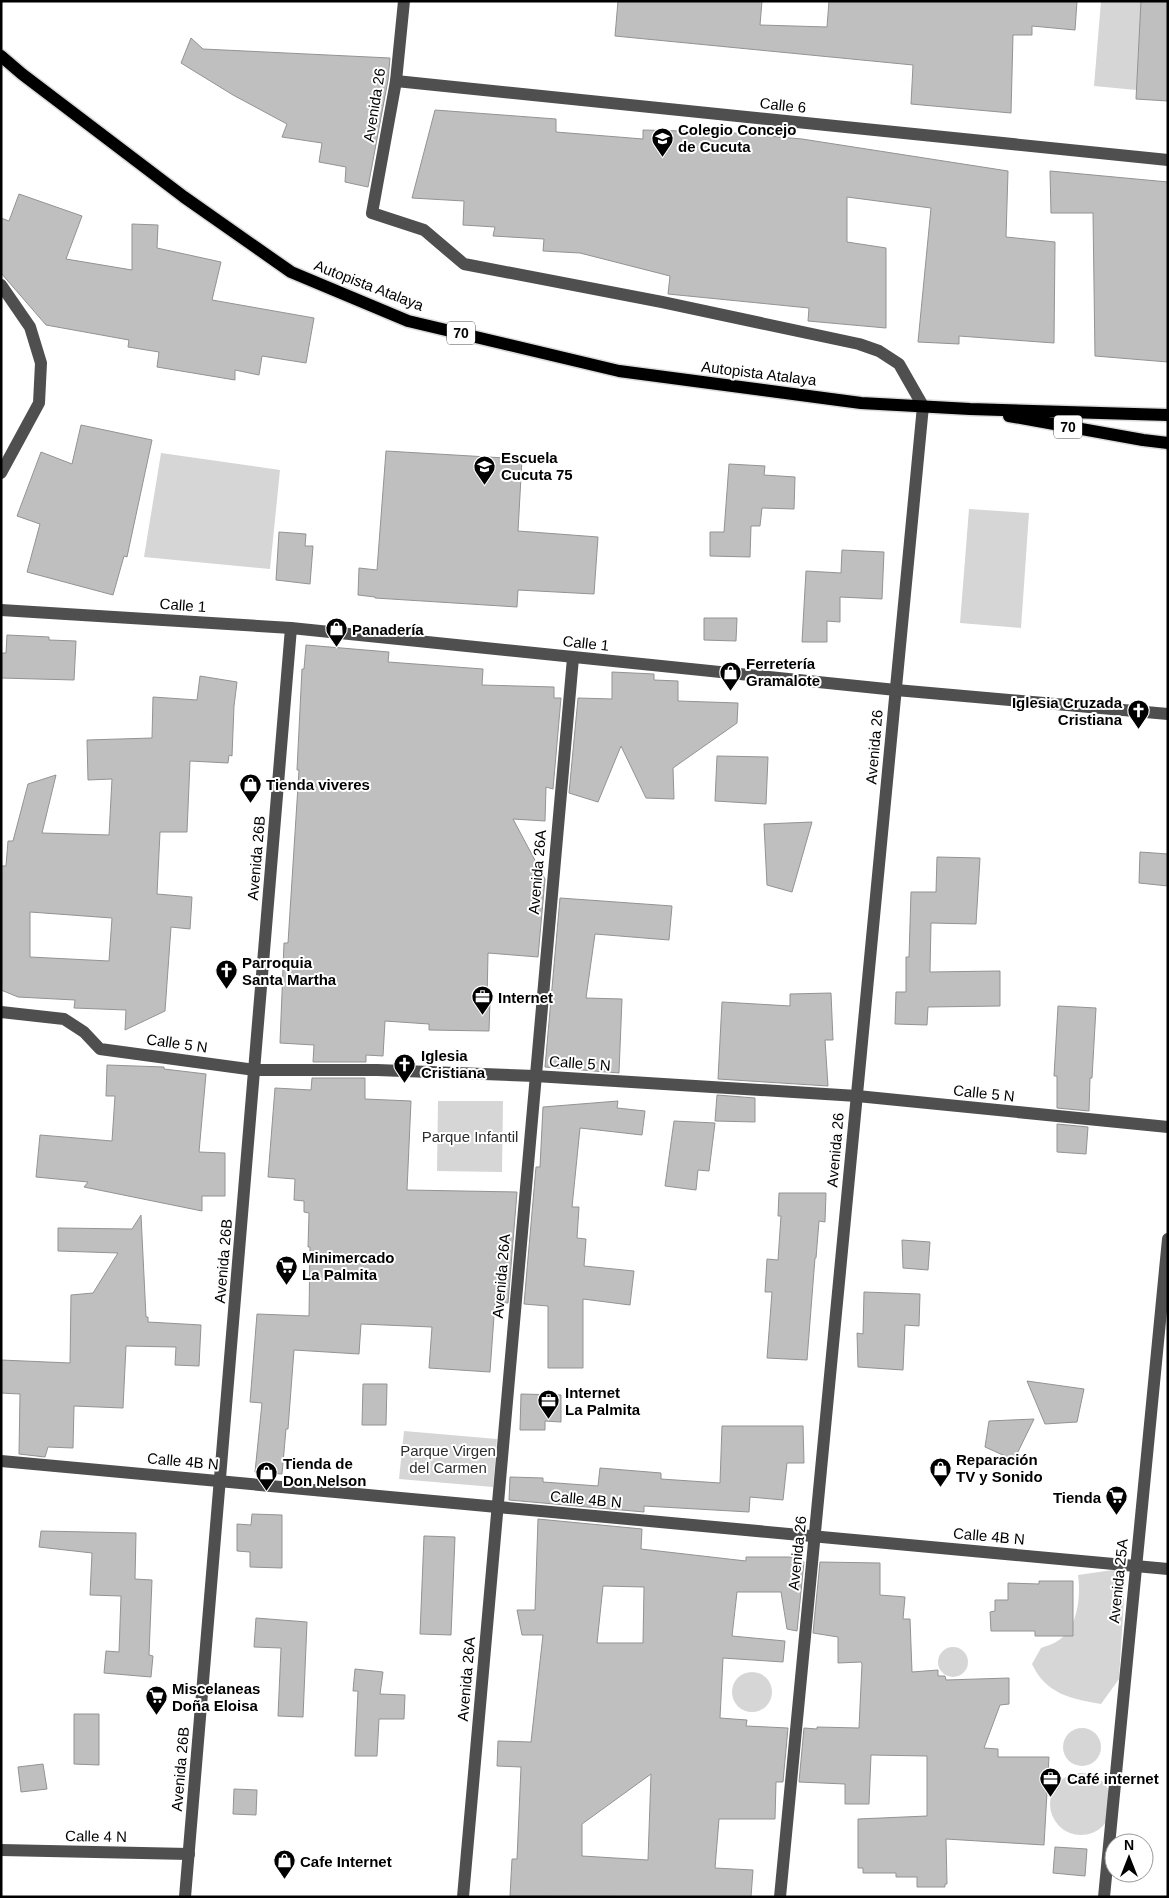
<svg xmlns="http://www.w3.org/2000/svg" width="1169" height="1898" font-family="Helvetica,sans-serif">
<rect width="100%" height="100%" fill="#fff"/>
<g fill="#d6d6d6">
<path d="M1101,1H1168V93L1094,86Z"/>
<path d="M161,453L280,470L270,569L144,557Z"/>
<path d="M969,509L1029,513L1021,628L960,623Z"/>
<path d="M438,1101H503L502,1172L437,1171Z"/>
<path d="M404,1431L497,1439L493,1487L399,1479Z"/>
<path d="M1120,1569L1124,1599L1119,1679L1101,1704C1071,1699 1046,1694 1032,1664L1041,1648C1045,1646 1051,1645 1056,1642C1078,1630 1081,1597 1078,1575Z"/>
<circle cx="953" cy="1662" r="15"/>
<circle cx="752" cy="1692" r="20"/>
<circle cx="1082" cy="1747" r="19"/>
<circle cx="1081" cy="1804" r="31"/>
</g>
<g fill="#bfbfbf" stroke="#939393" fill-rule="evenodd">
<path d="M618,1H762L760,25L827,27L829,1H1077L1075,30L1032,26V35H1013L1011,113L911,104L913,65L615,36Z"/>
<path d="M1141,1H1168V101L1136,99Z"/>
<path d="M191,38L203,49L390,58L388,80L368,187L345,182L346,167L319,162L322,143L282,137L287,124L233,95L181,63Z"/>
<path d="M435,110L556,119V132L643,139V130L722,132L802,139L1008,171L1006,237L1055,242L1054,343L959,336V344L918,342L931,208L847,197V242L886,248V328L808,321L809,308L668,294L670,276L580,253L543,251L544,239L493,236L495,227L463,225L464,201L412,198Z"/>
<path d="M1050,171L1168,182V362L1095,356L1093,213H1051Z"/>
<path d="M19,194L82,216L66,259L132,270V224L158,225L157,248L221,262L212,300L314,318L306,363L262,356L259,375L235,370V380L157,367L159,352L128,347L129,340L46,325L1,273V218L9,221Z"/>
<path d="M81,425L152,440L127,557L124,556L113,595L27,572L40,524L17,516L41,452L72,464Z"/>
<path d="M386,451L522,459L518,531L598,537L594,594L518,590L517,607L375,598V597L358,595L359,568L377,570Z"/>
<path d="M729,464L765,466L764,475L795,477L794,509L762,508L760,526H751L750,557L710,556V532H724Z"/>
<path d="M279,532L306,534L305,546H313L310,584L276,580Z"/>
<path d="M842,550L884,552L882,599L840,597V622L827,621V642H802L806,571L841,573Z"/>
<path d="M704,618H737L736,641L704,640Z"/>
<path d="M7,635L49,637V640L76,641L74,680L1,678V653H6Z"/>
<path d="M306,645L389,652L388,662L483,669L482,685L554,687V698H561L553,789L546,787L545,821L513,819L545,879L538,957L488,953L487,1000H490L489,1031L429,1030V1024L385,1021L383,1056L366,1055V1062H313L314,1045L280,1043L284,943H288L299,770H297L302,669H304Z"/>
<path d="M612,672L654,674V680L678,681V701L738,703L737,723L673,768L674,799L646,798L621,746L598,802L569,793L578,698L612,699Z"/>
<path d="M200,676L237,682L234,706L232,756L229,755L228,763L190,761L187,832H160L157,894L192,897L190,929L171,927L165,1011L125,1030L126,1010L74,1008L75,1000L18,997L1,990V866H6L8,841H13L28,784L56,775L42,833L109,835L112,779L88,780L87,740L152,738L153,697L197,700ZM30,912L112,918L109,961L30,957Z"/>
<path d="M717,756L768,757L766,804L715,801Z"/>
<path d="M812,822L792,892L767,885L764,824Z"/>
<path d="M1140,852L1168,854V886L1139,883Z"/>
<path d="M937,857L980,858L976,924L931,923L930,972L1000,971V1006L928,1007L927,1025L895,1024L896,992H906V957H909L911,892H936Z"/>
<path d="M560,898L672,906L669,940L595,934L586,998L622,999L619,1073L545,1067Z"/>
<path d="M831,993L833,1040H825L828,1086L718,1079L722,1002L790,1006V994Z"/>
<path d="M1058,1006L1096,1008L1092,1078H1090L1089,1111L1057,1108V1076H1054Z"/>
<path d="M107,1065L164,1067V1069L206,1074L199,1152L225,1153V1196H202V1211L84,1187L88,1182L36,1177L40,1135L112,1141L115,1096H106Z"/>
<path d="M312,1078H365V1099L411,1101L407,1190L517,1192L508,1303L495,1302L490,1372L429,1368L432,1327L361,1324L359,1354L294,1350L288,1429H286L282,1474L255,1472L262,1403L250,1402L257,1314L309,1316L310,1247H308L309,1213L304,1212V1201L294,1200L295,1179L268,1177L275,1088L311,1090Z"/>
<path d="M717,1095L755,1098V1122L715,1121Z"/>
<path d="M618,1101L617,1108L645,1111L642,1135L580,1128L572,1207H579L577,1238L586,1239L584,1266L634,1271L630,1305L583,1299V1368H548V1306L524,1304L536,1167H540L543,1107Z"/>
<path d="M674,1121L715,1123L709,1171L698,1170L696,1190L665,1186Z"/>
<path d="M1057,1124L1088,1127L1086,1154L1057,1152Z"/>
<path d="M779,1193H826L825,1222L819,1221L816,1258H815L807,1360L767,1358L772,1292H765L767,1259L778,1260L781,1216H778Z"/>
<path d="M141,1215L146,1317H148V1322L201,1325L199,1366L175,1365L176,1347L126,1346L123,1408L74,1406L73,1448L48,1447L45,1457L19,1454L20,1394L1,1393V1360L70,1363L71,1295L93,1293L118,1253L58,1251V1228L132,1229Z"/>
<path d="M902,1240L930,1242L928,1270L903,1268Z"/>
<path d="M864,1292L920,1294L919,1326L905,1325L903,1370L858,1367L857,1333L863,1334Z"/>
<path d="M1027,1381L1084,1389L1077,1422L1045,1424Z"/>
<path d="M363,1384H387L386,1425H362Z"/>
<path d="M521,1394L561,1395V1422L545,1421V1430H520Z"/>
<path d="M1034,1419L1014,1460L985,1447L989,1421Z"/>
<path d="M722,1426H803L804,1463H787L783,1500L750,1497L749,1512L644,1506V1512L509,1500L510,1477L543,1478V1482L598,1486L600,1468L661,1473V1479L720,1483Z"/>
<path d="M252,1514L282,1515V1568L250,1567V1552L237,1551V1524L251,1525Z"/>
<path d="M538,1519L642,1529L641,1549L746,1561V1557H801V1562H804L797,1631L787,1629L781,1592H737L732,1636L785,1641L783,1662L723,1658L720,1718L747,1720L746,1726L788,1728L783,1782H776L775,1819H719L715,1868L753,1870L751,1897L510,1896L512,1859H517L521,1767L497,1766L498,1741L531,1742L543,1635H522L517,1610H535ZM603,1586L644,1587L643,1643H597ZM651,1774L648,1860L582,1856V1824Z"/>
<path d="M41,1531L136,1533L135,1579L152,1580L149,1655L153,1656L151,1677L104,1673L106,1651L119,1652L121,1596L90,1595L92,1553L39,1547Z"/>
<path d="M424,1536L455,1537L451,1635L420,1634Z"/>
<path d="M820,1562L880,1563V1595L905,1597L903,1619H910L912,1672L938,1670V1676H945L946,1680L1009,1678V1704L1000,1705L984,1748L998,1749V1757H1049L1044,1845L946,1839L947,1884H945V1887H917V1877H896V1873H863V1868H858V1819L927,1816V1756L871,1755L869,1804H845V1784L799,1782L804,1728L817,1729V1727L859,1728L862,1664L861,1662L838,1663V1637L813,1633Z"/>
<path d="M1039,1581H1073V1636H1035V1631H991L990,1612L995,1611V1600H1008V1583L1039,1584Z"/>
<path d="M256,1618L307,1622L303,1717L278,1716L281,1648L254,1647Z"/>
<path d="M355,1669L383,1672L380,1694L405,1695L404,1719H379L377,1756H355L358,1691H353Z"/>
<path d="M74,1714H99V1765L74,1764Z"/>
<path d="M43,1764L47,1789L21,1792L18,1767Z"/>
<path d="M234,1789L257,1790L256,1815L233,1814Z"/>
<path d="M1055,1847L1087,1849L1085,1876L1053,1873Z"/>
</g>
<g fill="none" stroke-linecap="round" stroke-linejoin="round">
<defs>
<g id="major">
<path d="M1,56L22,74L184,197L291,272L408,321L619,371L861,403L970,409L1168,415"/>
<path d="M1009,416L1143,440L1168,443"/>
</g>
</defs>
<use href="#major" stroke="#dbdbdb" stroke-width="15"/>
<g stroke="#4f4f4f" stroke-width="12">
<path d="M404,1L396,81L372,213L424,230L464,264L662,302L859,344L879,351L899,364L923,406L780,1897"/>
<path d="M396,81L1168,160"/>
<path d="M1,285L30,327L41,363L39,403L1,473"/>
<path d="M1,610L291,628L896,690L1168,714"/>
<path d="M1,1012L64,1019L84,1032L100,1049L255,1070H377L535,1076L857,1096L1168,1127"/>
<path d="M1,1461L1168,1569"/>
<path d="M1,1850L189,1854"/>
<path d="M185,1897L291,628"/>
<path d="M463,1897L573,658"/>
<path d="M1104,1897L1168,1239"/>
</g>
<use href="#major" stroke="#000" stroke-width="12"/>
</g>
<defs>
<symbol id="school-pin" viewBox="-11 -11 22 30"><path d="M0 17L-7.5 6A9.5 9.5 0 1 1 7.5 6Z" fill="#000" stroke="#fff"/><path d="M0-5L7-2L0 1L-7-2ZM-4 1L0 2.5L4 1V4Q0 6-4 4Z" fill="#fff"/></symbol>
<symbol id="shop-pin" viewBox="-11 -11 22 30"><path d="M0 17L-7.5 6A9.5 9.5 0 1 1 7.5 6Z" fill="#000" stroke="#fff"/><path d="M-5-2.5h2.3a2.7 3.5 0 0 1 5.4 0H5L5.5 6h-11ZM-1.5-2.5h3a1.5 2.3 0 0 0-3 0Z" fill="#fff"/></symbol>
<symbol id="church-pin" viewBox="-11 -11 22 30"><path d="M0 17L-7.5 6A9.5 9.5 0 1 1 7.5 6Z" fill="#000" stroke="#fff"/><path d="M-1.2-6h2.4v3.5h3.3v2.4h-3.3V6h-2.4V-.1h-3.3v-2.4h3.3Z" fill="#fff"/></symbol>
<symbol id="office-pin" viewBox="-11 -11 22 30"><path d="M0 17L-7.5 6A9.5 9.5 0 1 1 7.5 6Z" fill="#000" stroke="#fff"/><path d="M-6-3h4V-5.5h4V-3h4V5H-6ZM-1-4.5V-3h2v-1.5ZM-6 0V1H6V0Z" fill="#fff"/></symbol>
<symbol id="supermarket-pin" viewBox="-11 -11 22 30"><path d="M0 17L-7.5 6A9.5 9.5 0 1 1 7.5 6Z" fill="#000" stroke="#fff"/><path d="M-6-5.5h2.5l.6 2H6L4.5 2H-2.5L-4.4-4H-6ZM-1.5 3.2a1.3 1.3 0 1 0 .1 0ZM3 3.2a1.3 1.3 0 1 0 .1 0Z" fill="#fff"/></symbol>
</defs>
<g fill-rule="evenodd">
<use href="#school-pin" x="650" y="126" width="25" height="34"/>
<use href="#school-pin" x="472" y="454" width="25" height="34"/>
<use href="#shop-pin" x="324" y="616" width="25" height="34"/>
<use href="#shop-pin" x="718" y="660" width="25" height="34"/>
<use href="#church-pin" x="1126" y="698" width="25" height="34"/>
<use href="#shop-pin" x="238" y="772" width="25" height="34"/>
<use href="#church-pin" x="214" y="958" width="25" height="34"/>
<use href="#office-pin" x="470" y="984" width="25" height="34"/>
<use href="#church-pin" x="392" y="1052" width="25" height="34"/>
<use href="#supermarket-pin" x="274" y="1254" width="25" height="34"/>
<use href="#office-pin" x="536" y="1388" width="25" height="34"/>
<use href="#shop-pin" x="928" y="1456" width="25" height="34"/>
<use href="#shop-pin" x="254" y="1460" width="25" height="34"/>
<use href="#supermarket-pin" x="1104" y="1484" width="25" height="34"/>
<use href="#supermarket-pin" x="144" y="1684" width="25" height="34"/>
<use href="#office-pin" x="1038" y="1766" width="25" height="34"/>
<use href="#shop-pin" x="272" y="1848" width="25" height="34"/>
</g>
<g text-anchor="middle" dominant-baseline="central" stroke-width="4" stroke-linejoin="round" paint-order="stroke">
<g fill="#fff" stroke="#4c4c4c" stroke-width="1">
<rect x="447" y="321.5" width="28" height="23" rx="4"/>
<rect x="1054" y="415.5" width="28" height="23" rx="4"/>
</g>
<g font-size="14" font-weight="bold" fill="#000">
<text x="461" y="333">70</text>
<text x="1068" y="427">70</text>
</g>
<g font-size="15" fill="#000" stroke="#fff">
<text transform="translate(374 105) rotate(-81)">Avenida 26</text>
<text transform="translate(783 105) rotate(6)">Calle 6</text>
<text transform="translate(369 285) rotate(21)">Autopista Atalaya</text>
<text transform="translate(759 373) rotate(7)">Autopista Atalaya</text>
<text transform="translate(183 605) rotate(4)">Calle 1</text>
<text transform="translate(586 643) rotate(6)">Calle 1</text>
<text transform="translate(874 747) rotate(-85)">Avenida 26</text>
<text transform="translate(256 858) rotate(-85)">Avenida 26B</text>
<text transform="translate(537 872) rotate(-85)">Avenida 26A</text>
<text transform="translate(177 1043) rotate(8)">Calle 5 N</text>
<text transform="translate(580 1063) rotate(4)">Calle 5 N</text>
<text transform="translate(984 1093) rotate(6)">Calle 5 N</text>
<text transform="translate(835 1150) rotate(-85)">Avenida 26</text>
<text transform="translate(223 1261) rotate(-85)">Avenida 26B</text>
<text transform="translate(501 1276) rotate(-85)">Avenida 26A</text>
<text transform="translate(183 1461) rotate(5)">Calle 4B N</text>
<text transform="translate(586 1499) rotate(5)">Calle 4B N</text>
<text transform="translate(989 1536) rotate(5)">Calle 4B N</text>
<text transform="translate(797 1553) rotate(-84)">Avenida 26</text>
<text transform="translate(1118 1581) rotate(-84)">Avenida 25A</text>
<text transform="translate(466 1679) rotate(-85)">Avenida 26A</text>
<text transform="translate(180 1769) rotate(-85)">Avenida 26B</text>
<text transform="translate(96 1836) rotate(1)">Calle 4 N</text>
</g>
<g font-size="15" font-weight="bold" fill="#000" stroke="#fff" text-anchor="start">
<text x="678" y="129">Colegio Concejo<tspan x="678" dy="17">de Cucuta</tspan></text>
<text x="501" y="457">Escuela<tspan x="501" dy="17">Cucuta 75</tspan></text>
<text x="352" y="629">Panadería</text>
<text x="746" y="663">Ferretería<tspan x="746" dy="17">Gramalote</tspan></text>
<text x="1122" y="702" text-anchor="end">Iglesia Cruzada<tspan x="1122" dy="17">Cristiana</tspan></text>
<text x="266" y="784">Tienda viveres</text>
<text x="242" y="962">Parroquia<tspan x="242" dy="17">Santa Martha</tspan></text>
<text x="498" y="997">Internet</text>
<text x="421" y="1055">Iglesia<tspan x="421" dy="17">Cristiana</tspan></text>
<text x="302" y="1257">Minimercado<tspan x="302" dy="17">La Palmita</tspan></text>
<text x="565" y="1392">Internet<tspan x="565" dy="17">La Palmita</tspan></text>
<text x="956" y="1459">Reparación<tspan x="956" dy="17">TV y Sonido</tspan></text>
<text x="283" y="1463">Tienda de<tspan x="283" dy="17">Don Nelson</tspan></text>
<text x="1101" y="1497" text-anchor="end">Tienda</text>
<text x="172" y="1688">Miscelaneas<tspan x="172" dy="17">Doña Eloisa</tspan></text>
<text x="1067" y="1778">Café internet</text>
<text x="300" y="1861">Cafe Internet</text>
</g>
<g font-size="15" fill="#2d2d2d" stroke="#fff">
<text x="470" y="1136">Parque Infantil</text>
<text x="448" y="1450">Parque Virgen<tspan x="448" dy="17">del Carmen</tspan></text>
</g>
</g>
<rect width="1169" height="1898" fill="none" stroke="#000000" stroke-width="5"/>
<g transform="translate(1129 1858)"><circle r="24" fill="#ffffff" stroke="#999999"/>
<path d="M0-4L9 19L0 12L-9 19Z" fill="#000000"/>
<text y="-8" font-size="14" font-weight="bold" text-anchor="middle" fill="#000000">N</text>
</g>
</svg>
